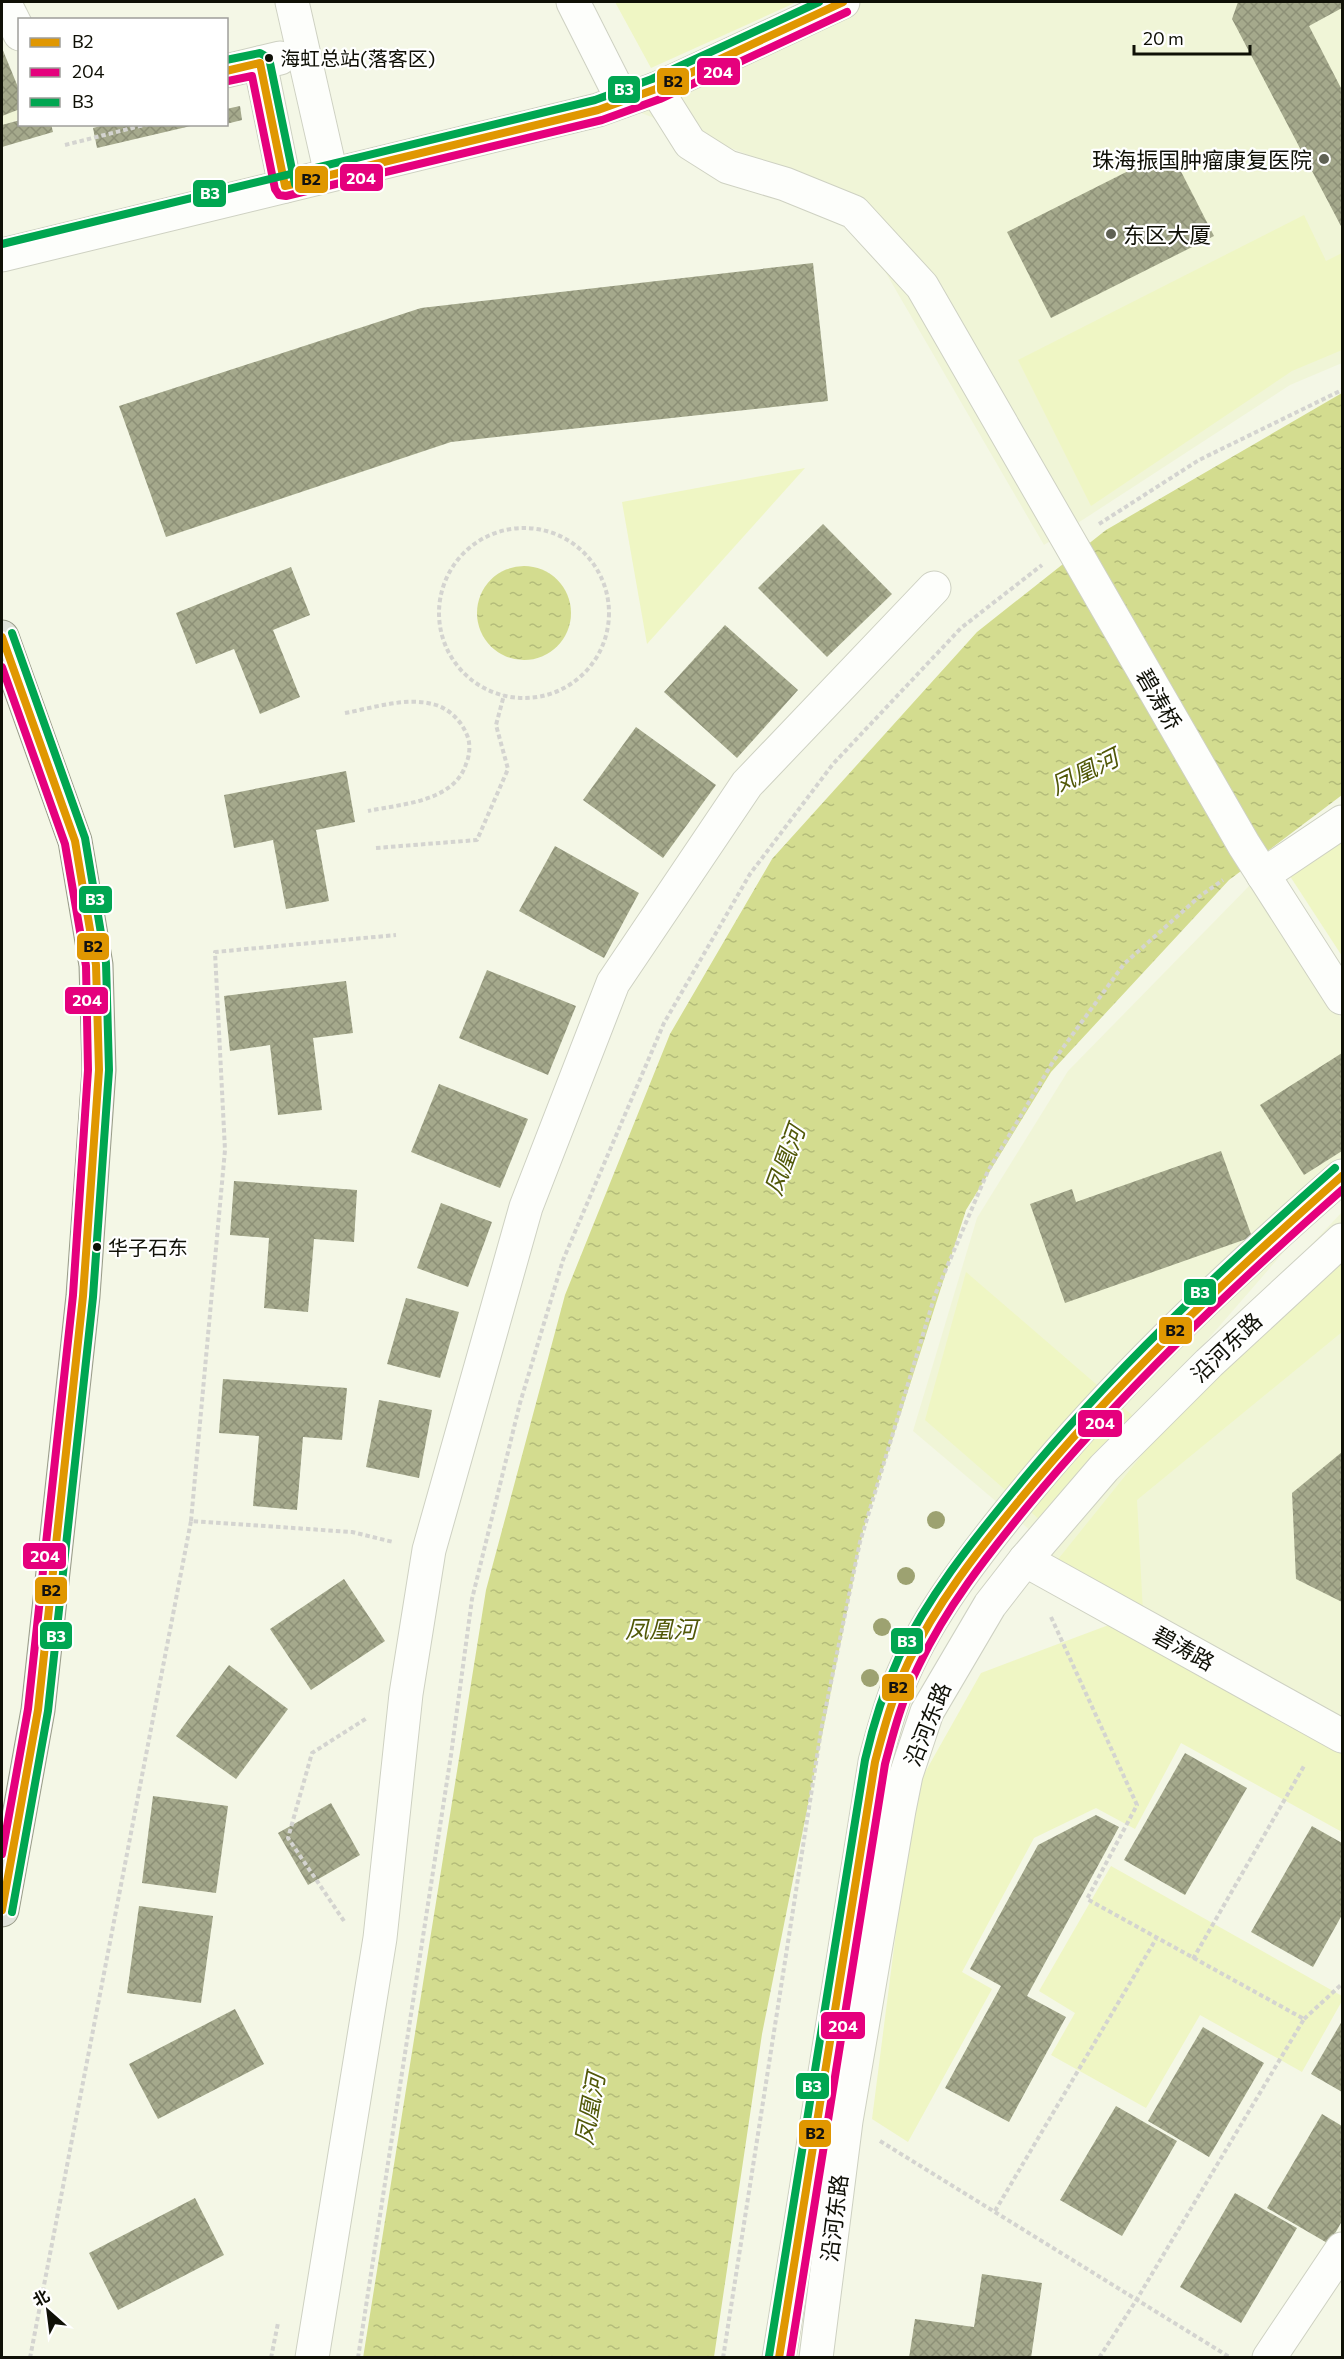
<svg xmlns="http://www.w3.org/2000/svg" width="1344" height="2359" font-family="Commissioner,'Noto Sans SC',sans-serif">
<defs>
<pattern id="water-ripples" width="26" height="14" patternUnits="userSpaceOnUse" patternTransform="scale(1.5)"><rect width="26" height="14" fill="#d3dc8f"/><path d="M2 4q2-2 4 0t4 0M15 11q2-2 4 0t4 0" fill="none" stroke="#b4bc7a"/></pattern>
<pattern id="building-cross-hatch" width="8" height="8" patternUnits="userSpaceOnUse" patternTransform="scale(1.5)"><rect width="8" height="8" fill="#a5a98c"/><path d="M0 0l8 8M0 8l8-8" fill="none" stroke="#8d9077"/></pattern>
</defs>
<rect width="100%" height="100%" fill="#f4f7e6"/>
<g fill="#f0f5d7">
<path d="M857,2H1342V363L1290,385L1044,545L854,218L805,177L631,109Z"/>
<path d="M2,58L20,108L19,119L2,126Z"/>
<path d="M1253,882L1342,1020V1185L1037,1536L913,1431L977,1218L1068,1071Z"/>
<path d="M1342,1212V1730L1044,1564L1223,1339Z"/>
</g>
<g fill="#eff6c4">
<path d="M615,2H797L651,68Z"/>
<path d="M1304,215L1326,261L1342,253V350L1292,371L1091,506L1018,360Z"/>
<path d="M805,468L647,644L622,502Z"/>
<path d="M1342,832V956L1286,870Z"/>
<path d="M1342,1223V1332L1137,1500L1143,1612L1055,1563L1228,1348Z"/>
<path d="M966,1272L1140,1422L1048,1527L925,1420Z"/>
<path d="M1122,1620L1342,1744V1832L1181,1743L1135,1829L1096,1808L1034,1838L962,1972L992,1989L908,2142L872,2119L914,1792L981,1673Z"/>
<path d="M1111,1866L1342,1996V2001L1302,2072L1200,2015L1146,2108L1051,2055L1075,2013L1039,1991Z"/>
</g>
<g fill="url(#water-ripples)">
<path d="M1342,393V795L1229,880L1051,1072L966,1210L863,1531L762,2034L714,2357L363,2358L486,1590L565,1295L670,1034L772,859L977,632L1106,530Z"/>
<circle cx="524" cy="613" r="47"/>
</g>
<g fill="url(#building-cross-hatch)">
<path d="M1238,2H1342V8L1309,26L1342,90V228L1232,19Z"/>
<path d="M2,48L20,92V109L2,116Z"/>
<path d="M240,106L242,120L226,124V109Z"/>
<path d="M20,120V124H51L53,132L2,147V125Z"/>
<path d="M108,124H195V125L97,148L93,128Z"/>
<path d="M1170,150L1214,236L1051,318L1007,232Z"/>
<path d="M813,263L828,401L451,442L166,537L119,406L421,308Z"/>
<path d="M823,524L892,594L827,657L758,588Z"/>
<path d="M291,567L310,615L273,630L300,697L260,714L234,649L196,664L176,613Z"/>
<path d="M725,625L798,690L737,758L664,692Z"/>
<path d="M636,727L716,785L663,858L583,800Z"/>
<path d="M346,771L355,822L316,830L329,901L286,909L273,840L234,848L224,795Z"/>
<path d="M555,846L639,893L604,958L519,911Z"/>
<path d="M487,970L576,1006L548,1075L459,1038Z"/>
<path d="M346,981L353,1033L313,1038L322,1110L278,1115L270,1045L230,1051L224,996Z"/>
<path d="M1342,1053V1151L1304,1175L1260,1105Z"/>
<path d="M439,1084L528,1119L500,1188L411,1152Z"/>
<path d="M1221,1151L1252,1237L1065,1303L1030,1204L1072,1189L1076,1202Z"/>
<path d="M234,1181L357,1190L354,1242L314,1239L308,1312L264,1308L269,1238L230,1235Z"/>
<path d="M441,1203L492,1222L468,1287L417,1268Z"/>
<path d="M406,1298L459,1312L440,1378L387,1364Z"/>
<path d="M223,1379L347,1388L342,1440L303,1437L297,1510L253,1506L259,1436L219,1433Z"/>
<path d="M379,1400L432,1410L419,1478L366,1467Z"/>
<path d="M1342,1452V1602L1296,1579L1292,1493Z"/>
<path d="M344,1579L385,1641L311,1690L270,1629Z"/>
<path d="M229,1665L288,1709L236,1779L176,1736Z"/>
<path d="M1185,1753L1247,1788L1185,1895L1124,1860Z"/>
<path d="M153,1796L228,1806L216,1893L142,1883Z"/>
<path d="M331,1803L360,1855L308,1885L278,1833Z"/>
<path d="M1096,1815L1119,1827L1027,1996L1066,2017L1009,2122L945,2088L1001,1986L970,1969L1038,1845Z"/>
<path d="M1312,1826L1342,1843V1915L1313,1967L1251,1932Z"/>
<path d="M139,1906L213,1916L201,2003L127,1993Z"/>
<path d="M235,2009L264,2064L158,2119L129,2064Z"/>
<path d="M1342,2021V2092L1311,2074Z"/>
<path d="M1203,2027L1264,2063L1209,2157L1148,2121Z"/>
<path d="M1116,2106L1177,2141L1122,2236L1060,2200Z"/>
<path d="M1322,2114L1342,2126V2221L1329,2244L1267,2208Z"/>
<path d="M1235,2193L1297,2228L1241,2323L1180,2287Z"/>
<path d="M195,2198L224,2255L118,2310L89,2253Z"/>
<path d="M982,2274L1042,2283L1031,2358H909L915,2319L974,2327Z"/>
</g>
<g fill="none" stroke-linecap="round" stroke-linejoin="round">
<defs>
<g id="minor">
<path d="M4,2L20,34"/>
<path d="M292,2L331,174"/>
<path d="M573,2L623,101"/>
<path d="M260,63L285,186"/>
<path d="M226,71L280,58"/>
<path d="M656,89L690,143L728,167L785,184L854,212L922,286L1244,845L1342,998"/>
<path d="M2,255L598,110L656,89L843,2"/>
<path d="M1263,875L1342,822"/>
<path d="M1025,1560L1342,1736"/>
<path d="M312,2358L380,1938L406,1694L429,1550L526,1207L613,983L747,784L934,588"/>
<path d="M779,2358L875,1762C882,1735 889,1709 899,1684C923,1624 964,1569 1004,1519C1104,1392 1221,1282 1342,1176"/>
<path d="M816,2358L846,2121L899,1810L906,1775L927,1712L990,1605L1025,1560L1104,1468L1209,1363L1342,1240"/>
<path d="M1269,2358L1342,2249"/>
</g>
<path id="major" d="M2,637L75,841L96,965L99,1070L83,1296L38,1710L2,1910"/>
</defs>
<use href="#minor" stroke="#ced1c2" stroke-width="35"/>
<use href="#major" stroke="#9a9d8a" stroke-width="35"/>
<g stroke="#d4d4d0" stroke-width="4" stroke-dasharray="4.5 3" stroke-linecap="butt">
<path d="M65,145L148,124"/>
<path d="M1099,524L1199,460L1342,390"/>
<circle cx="524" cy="613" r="85"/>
<path d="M345,713C373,708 405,697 432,704C447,707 460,719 466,733C471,742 470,755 466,764C454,802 401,804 368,811"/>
<path d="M376,848L477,840L508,769L496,725L504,695"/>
<path d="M191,1521L225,1150L215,952L396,935"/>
<path d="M1051,1617L1137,1805L1087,1899L1304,2019L1137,2299L1099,2358"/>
<path d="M344,1921L288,1838L312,1753L367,1718"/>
<path d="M1193,1959L1304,1766"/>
<path d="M1304,2019L1342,1984"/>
<path d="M880,2141L1231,2358"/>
<path d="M995,2211L1156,1939"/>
<path d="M30,2358L191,1521L352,1532L393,1542"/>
<path d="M271,2358L278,2323"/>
<path d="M358,2358L451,1755L472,1599L520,1403L563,1260L664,1023L750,874L833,764L961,628L1042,565"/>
<path d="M723,2358L821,1731L860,1542L935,1295L988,1171L1054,1060L1124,964L1200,896L1223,880"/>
</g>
<use href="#minor" stroke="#fdfefb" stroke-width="33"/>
<use href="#major" stroke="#e1e3da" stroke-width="33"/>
<defs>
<g id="bus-1">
<path d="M226,71L260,63L285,186L598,110L656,89L843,2"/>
<path d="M2,637L75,841L96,965L99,1070L83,1296L38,1710L2,1910"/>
<path d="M779,2358L875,1762C884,1728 893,1695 908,1663C936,1604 977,1552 1018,1502C1115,1383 1227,1278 1342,1176"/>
</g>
<g id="bus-2">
<path d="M228,81L252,76L275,189L279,195L286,196L602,120L660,99L847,12"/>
<path d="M2,667L65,844L86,966L88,1070L73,1295L28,1709L2,1854"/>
<path d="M790,2358L885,1764C894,1730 903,1697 919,1665C946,1608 986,1557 1026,1508C1121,1392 1230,1289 1342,1190"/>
</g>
<g id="bus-3">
<path d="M226,60L260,53L269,58L295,184"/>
<path d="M2,244L595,100L652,79L819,2"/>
<path d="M12,633L85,838L106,963L109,1070L93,1297L48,1711L12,1912"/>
<path d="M769,2356L865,1760C873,1725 884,1690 899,1657C928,1597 970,1544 1012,1493C1109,1374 1220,1270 1335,1168"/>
</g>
</defs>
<use href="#bus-1" stroke="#fff" stroke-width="12"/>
<use href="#bus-2" stroke="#fff" stroke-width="12"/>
<use href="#bus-3" stroke="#fff" stroke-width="12"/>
<use href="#bus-1" stroke="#e09701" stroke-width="8"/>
<use href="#bus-2" stroke="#e5007d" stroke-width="8"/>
<use href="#bus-3" stroke="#00a651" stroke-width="8"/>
</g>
<g fill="#9da271">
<circle cx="936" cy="1520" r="9"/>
<circle cx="906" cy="1576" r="9"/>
<circle cx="882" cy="1627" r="9"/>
<circle cx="870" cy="1678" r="9"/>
</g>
<g fill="#0f1006" stroke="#fff" stroke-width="2">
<circle cx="269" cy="58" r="5"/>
<circle cx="97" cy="1247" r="5"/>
</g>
<g fill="#5f6154" stroke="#fff" stroke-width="2">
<circle cx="1324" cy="159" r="6"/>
<circle cx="1111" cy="234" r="6"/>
</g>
<g text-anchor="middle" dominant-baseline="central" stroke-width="4.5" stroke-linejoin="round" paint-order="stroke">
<g font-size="20" fill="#0f1006" stroke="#fff" text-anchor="start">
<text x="280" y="58">海虹总站(落客区)</text>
<text x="108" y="1247">华子石东</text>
</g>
<g font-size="22" fill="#0f1006" stroke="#fff" text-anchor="end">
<text x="1312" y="159">珠海振国肿瘤康复医院</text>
<text x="1123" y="234" text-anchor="start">东区大厦</text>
</g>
<g font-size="22" fill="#0f1006" stroke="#fff">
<text transform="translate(1159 699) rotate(60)">碧涛桥</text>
<text transform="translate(1226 1347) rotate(-44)">沿河东路</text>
<text transform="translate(1184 1648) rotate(29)">碧涛路</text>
<text transform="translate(927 1724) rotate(-68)">沿河东路</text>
<text transform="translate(834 2218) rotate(-83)">沿河东路</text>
</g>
<g font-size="24" font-style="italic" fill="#515808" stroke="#fff">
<text transform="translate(1084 771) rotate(-26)">凤凰河</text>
<text transform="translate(784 1160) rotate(-70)">凤凰河</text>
<text x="661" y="1628">凤凰河</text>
<text transform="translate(589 2109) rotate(-80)">凤凰河</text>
</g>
</g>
<g stroke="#fff" stroke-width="2">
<rect x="696" y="57" width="45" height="29" rx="6" fill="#e5007d"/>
<rect x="656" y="67" width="34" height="29" rx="6" fill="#e09701"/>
<rect x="607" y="75" width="34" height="29" rx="6" fill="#00a651"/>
<rect x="339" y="163" width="45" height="29" rx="6" fill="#e5007d"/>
<rect x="294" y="165" width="35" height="29" rx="6" fill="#e09701"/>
<rect x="192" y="179" width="35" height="29" rx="6" fill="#00a651"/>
<rect x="78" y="885" width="35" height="29" rx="6" fill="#00a651"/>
<rect x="76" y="932" width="34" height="29" rx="6" fill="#e09701"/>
<rect x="64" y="986" width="45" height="29" rx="6" fill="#e5007d"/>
<rect x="1183" y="1278" width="34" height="28" rx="6" fill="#00a651"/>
<rect x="1158" y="1316" width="35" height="29" rx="6" fill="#e09701"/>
<rect x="1077" y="1409" width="46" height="29" rx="6" fill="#e5007d"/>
<rect x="22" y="1542" width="45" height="28" rx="6" fill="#e5007d"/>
<rect x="34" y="1576" width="34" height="29" rx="6" fill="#e09701"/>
<rect x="39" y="1621" width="34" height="29" rx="6" fill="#00a651"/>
<rect x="890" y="1627" width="34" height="28" rx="6" fill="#00a651"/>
<rect x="881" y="1673" width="34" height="29" rx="6" fill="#e09701"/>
<rect x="820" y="2011" width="46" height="29" rx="6" fill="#e5007d"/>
<rect x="795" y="2072" width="35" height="28" rx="6" fill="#00a651"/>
<rect x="798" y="2119" width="34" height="29" rx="6" fill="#e09701"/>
</g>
<g font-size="16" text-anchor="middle" font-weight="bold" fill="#fff">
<text x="718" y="78">204</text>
<text x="624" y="95">B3</text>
<text x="361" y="184">204</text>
<text x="210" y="199">B3</text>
<text x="95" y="905">B3</text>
<text x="87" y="1006">204</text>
<text x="1200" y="1298">B3</text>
<text x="1100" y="1429">204</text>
<text x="45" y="1562">204</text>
<text x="56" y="1642">B3</text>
<text x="907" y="1647">B3</text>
<text x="843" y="2032">204</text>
<text x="812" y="2092">B3</text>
</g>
<g font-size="16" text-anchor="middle" font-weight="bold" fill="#111">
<text x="673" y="87">B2</text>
<text x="311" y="185">B2</text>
<text x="93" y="952">B2</text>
<text x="1175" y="1336">B2</text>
<text x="51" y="1596">B2</text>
<text x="898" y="1693">B2</text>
<text x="815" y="2139">B2</text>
</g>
<rect width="1344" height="2359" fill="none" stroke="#0f1006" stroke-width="6"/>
<rect x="18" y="18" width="210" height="108" fill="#ffffff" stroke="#9f9f9b" stroke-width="1.5"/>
<rect x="30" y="38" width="30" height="9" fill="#e09701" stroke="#9f9f9b" stroke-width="1.5"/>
<text x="72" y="48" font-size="18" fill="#0f1006">B2</text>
<rect x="30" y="68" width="30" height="9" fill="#e5007d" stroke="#9f9f9b" stroke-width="1.5"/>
<text x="72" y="78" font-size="18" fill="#0f1006">204</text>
<rect x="30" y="98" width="30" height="9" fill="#00a651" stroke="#9f9f9b" stroke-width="1.5"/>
<text x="72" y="108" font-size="18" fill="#0f1006">B3</text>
<g transform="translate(48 2311) rotate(332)" stroke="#ffffff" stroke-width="4.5" paint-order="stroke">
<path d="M0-4.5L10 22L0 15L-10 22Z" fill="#0f1006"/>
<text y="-9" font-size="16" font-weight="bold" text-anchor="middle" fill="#0f1006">北</text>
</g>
<path d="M1134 45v9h116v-9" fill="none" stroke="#0f1006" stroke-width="3"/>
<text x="1143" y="45" font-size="18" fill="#0f1006" stroke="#ffffff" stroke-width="4.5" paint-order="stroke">20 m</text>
</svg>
